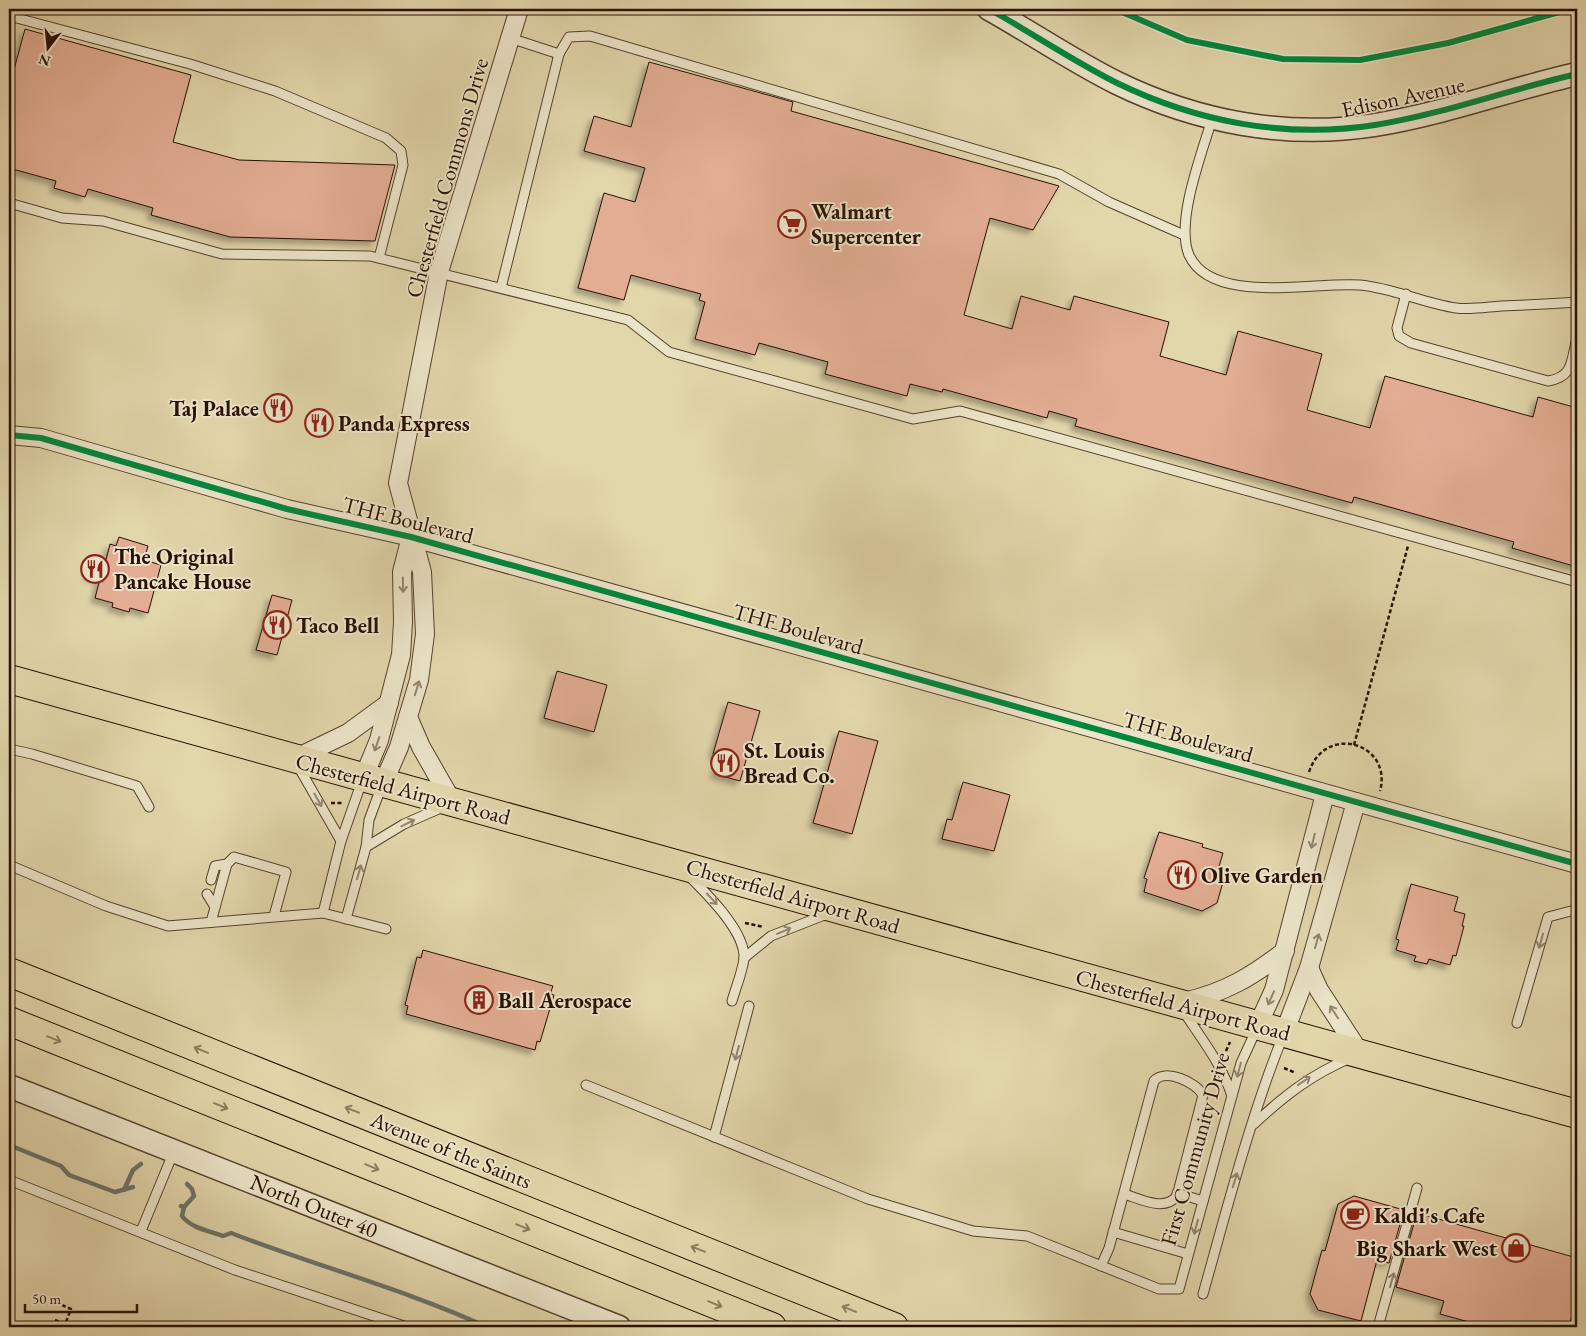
<svg xmlns="http://www.w3.org/2000/svg" width="1586" height="1336" font-family="'EB Garamond',serif">
<defs>
<filter id="shadow"><feDropShadow dx="-4.5" dy="4.5" stdDeviation="2.5" flood-color="#0004"/></filter>
</defs>
<rect width="100%" height="100%" fill="#e2d6ab"/>
<filter id="stains"><feTurbulence type="fractalNoise" baseFrequency=".004" numOctaves="4"/><feColorMatrix values="0 0 0 0 .2 0 0 0 0 .09 0 0 0 0 .02 0 0 0 .5 -.17"/></filter>
<radialGradient id="worn" r=".72"><stop offset=".6" stop-color="#630" stop-opacity="0"/><stop offset="1" stop-color="#630" stop-opacity=".3"/></radialGradient>
<g fill="none" stroke-linecap="round" stroke-linejoin="round">
<g stroke="#6a746a" stroke-width="4.5">
<path d="M9,1145L61,1166L69,1175L115,1192L133,1187"/>
<path d="M124,1190L133,1170L141,1164"/>
<path d="M181,1206L184,1207L182,1216C191,1228 209,1231 223,1236L231,1233C316,1266 404,1289 487,1327"/>
<path d="M184,1207L194,1196L192,1189L187,1184"/>
</g>
</g>
<g fill="#e2ad93" stroke="#281001" filter="url(#shadow)">
<path d="M25,29L191,75L173,142L239,160L395,165L375,241L230,237L151,215L153,208L88,189L85,197L54,188L56,181L9,168V88Z"/>
<path d="M649,62L793,102L791,111L1059,186L1033,230L990,218L964,315L1012,329L1021,296L1070,310L1074,296L1169,322L1160,356L1226,375L1238,331L1322,354L1307,410L1370,428L1385,376L1533,417L1538,397L1577,408V567L1512,548L1514,542L1354,497L1352,503L1075,426L1077,419L1049,411L1047,418L943,389L942,392L910,384L907,396L825,374L828,362L759,343L755,355L695,339L705,302L699,300L701,294L631,275L624,300L578,288L604,193L635,202L645,168L584,151L594,116L631,127Z"/>
<path d="M119,537L148,546L144,560L161,565L148,613L130,608L129,612L112,607L113,603L95,598L100,579L88,575L93,556L106,560L110,544L116,546Z"/>
<path d="M272,595L292,600L277,655L256,650Z"/>
<path d="M557,671L607,685L594,732L544,718Z"/>
<path d="M728,702L760,711L740,781L715,774L720,756L713,754Z"/>
<path d="M839,731L878,741L852,834L813,823Z"/>
<path d="M963,782L1010,795L994,851L942,839L947,819L952,820Z"/>
<path d="M1159,832L1203,844L1202,847L1223,853L1215,880L1223,882L1217,903L1202,911L1144,892L1147,879L1144,878Z"/>
<path d="M1411,884L1458,897L1454,911L1465,914L1462,926H1464L1456,956L1453,955L1450,965L1429,959L1427,964L1414,961L1416,956L1396,950L1399,940L1396,939Z"/>
<path d="M423,950L553,986L550,994L554,995L540,1042L537,1041L535,1050L406,1014L408,1006L405,1005L417,957L421,958Z"/>
<path d="M1354,1196L1404,1210L1389,1263L1377,1260L1361,1321L1318,1310L1310,1294L1322,1250L1325,1251L1338,1204Z"/>
<path d="M1417,1213L1577,1258V1296L1569,1327H1543L1525,1322L1524,1327H1487L1440,1314L1444,1301L1396,1287Z"/>
</g>
<g fill="none" stroke-linecap="round" stroke-linejoin="round">
<defs>
<g id="service">
<path d="M9,16L190,64L275,91L386,138L401,151L403,165L379,258"/>
<path d="M510,38L559,54L569,37L590,36L1059,174L1109,202L1184,235"/>
<path d="M1212,119C1202,153 1175,222 1189,255C1212,306 1315,281 1360,285C1393,288 1423,303 1456,308C1470,310 1487,307 1501,306C1527,305 1552,304 1577,302"/>
<path d="M9,203L62,218L103,221L222,254L370,256L628,320L669,352L913,419L960,411L1577,582"/>
<path d="M501,288L559,54"/>
<path d="M1406,294L1397,328L1399,336L1411,343L1548,381C1574,377 1571,360 1577,338"/>
<path d="M9,749L32,754L137,786L149,807"/>
<path d="M298,766L341,841"/>
<path d="M366,847L404,824L443,807"/>
<path d="M9,865L106,906L168,926L323,913L386,929"/>
<path d="M689,876C707,894 746,932 744,959C742,973 736,987 732,1001"/>
<path d="M211,880L215,866L227,864"/>
<path d="M207,894L215,907"/>
<path d="M323,913L341,841L362,781"/>
<path d="M346,919L366,847L369,820L382,785"/>
<path d="M211,922L227,864L234,857L286,872L274,916"/>
<path d="M744,958L771,936L827,914"/>
<path d="M1184,1012C1203,1041 1221,1063 1232,1096"/>
<path d="M1517,1023L1548,917L1571,911"/>
<path d="M586,1085L868,1199L973,1231L1027,1236L1159,1289H1179L1241,1063L1257,1028"/>
<path d="M1254,1124C1285,1095 1311,1075 1350,1058"/>
<path d="M714,1137L749,1006"/>
<path d="M9,1180L235,1270L407,1327"/>
<path d="M1177,1193L1203,1201"/>
<path d="M141,1231L174,1151"/>
<path d="M1113,1232L1188,1254"/>
<path d="M1101,1266L1109,1248L1154,1081C1165,1068 1196,1082 1203,1095L1177,1196C1164,1212 1141,1199 1124,1194"/>
<path d="M1203,1294C1227,1209 1250,1118 1283,1036"/>
<path d="M1378,1327L1417,1188"/>
<path d="M1575,1327L1577,1317"/>
</g>
<g id="minor">
<path d="M9,435L41,438L287,509L411,537L1577,864"/>
<path d="M408,717L421,747L453,803"/>
<path d="M294,759L348,733L389,703"/>
<path d="M363,779L379,740L401,655L403,622L402,572L411,537"/>
<path d="M383,784L399,747L419,680L425,634L422,572L398,483L439,272L519,9"/>
<path d="M1309,968L1319,990L1360,1053"/>
<path d="M1184,1002C1226,992 1251,977 1285,951"/>
<path d="M1258,1025L1274,990L1325,794"/>
<path d="M1283,1036L1309,968L1356,802"/>
</g>
<g id="tertiary">
<path d="M989,9C1032,33 1073,61 1117,83C1197,122 1286,139 1375,125C1444,114 1510,89 1577,74"/>
<path d="M9,1086L619,1327"/>
</g>
<path id="primary" d="M9,679L1577,1114"/>
<g id="motorway">
<path d="M9,972L894,1327"/>
<path d="M9,1021L772,1327"/>
</g>
</defs>
<use href="#service" stroke="#56422c" stroke-width="11"/>
<use href="#minor" stroke="#56422c" stroke-width="20"/>
<use href="#tertiary" stroke="#56422c" stroke-width="25"/>
<use href="#primary" stroke="#281001" stroke-width="30"/>
<use href="#motorway" stroke="#281001" stroke-width="30"/>
<g stroke="#281001" stroke-width="2.5" stroke-dasharray="4 2.5" stroke-linecap="butt">
<path d="M1354,745L1408,546"/>
<path d="M1309,772C1325,723 1393,743 1380,791"/>
<path d="M331,803H342"/>
<path d="M745,923L764,927"/>
<path d="M1226,1051L1230,1042"/>
<path d="M1284,1068L1296,1073"/>
<path d="M62,1305L71,1309L64,1327"/>
<path d="M55,1320L65,1324"/>
</g>
<use href="#service" stroke="#ece4c8" stroke-width="9"/>
<use href="#minor" stroke="#ece4c8" stroke-width="18"/>
<use href="#tertiary" stroke="#ece4c8" stroke-width="22"/>
<use href="#primary" stroke="#e2d6ab" stroke-width="28"/>
<use href="#motorway" stroke="#e2d6ab" stroke-width="28"/>
<defs>
<g id="cycleway">
<path d="M989,9C1032,33 1073,61 1117,83C1197,122 1286,139 1375,125C1444,114 1510,89 1577,74"/>
<path d="M1115,9L1187,40L1283,59L1360,60L1448,43L1570,9"/>
<path d="M9,435L41,438L287,509L411,537L1577,864"/>
</g>
</defs>
<use href="#cycleway" stroke="#ece4c8" stroke-width="9"/>
<use href="#cycleway" stroke="#00873e" stroke-width="6"/>
</g>
<defs><path id="oneway-shaft" d="M-6 0H5M1.5-3L5.5 0L1.5 3" fill="none" stroke-width="1.6" stroke-linecap="round" stroke-linejoin="round" transform="scale(1.25)"/></defs>
<g stroke="#94856e">
<use href="#oneway-shaft" transform="translate(403 585) rotate(89)"/>
<use href="#oneway-shaft" transform="translate(417 688) rotate(-73)"/>
<use href="#oneway-shaft" transform="translate(377 744) rotate(109)"/>
<use href="#oneway-shaft" transform="translate(318 800) rotate(61)"/>
<use href="#oneway-shaft" transform="translate(408 823) rotate(-26)"/>
<use href="#oneway-shaft" transform="translate(1313 841) rotate(104)"/>
<use href="#oneway-shaft" transform="translate(359 872) rotate(-74)"/>
<use href="#oneway-shaft" transform="translate(712 899) rotate(47)"/>
<use href="#oneway-shaft" transform="translate(784 931) rotate(-23)"/>
<use href="#oneway-shaft" transform="translate(1317 941) rotate(-74)"/>
<use href="#oneway-shaft" transform="translate(1541 941) rotate(106)"/>
<use href="#oneway-shaft" transform="translate(1271 998) rotate(114)"/>
<use href="#oneway-shaft" transform="translate(1334 1012) rotate(-123)"/>
<use href="#oneway-shaft" transform="translate(737 1053) rotate(105)"/>
<use href="#oneway-shaft" transform="translate(1239 1070) rotate(105)"/>
<use href="#oneway-shaft" transform="translate(1304 1081) rotate(-34)"/>
<use href="#oneway-shaft" transform="translate(1235 1180) rotate(-73)"/>
<use href="#oneway-shaft" transform="translate(1196 1227) rotate(105)"/>
<use href="#oneway-shaft" transform="translate(1392 1280) rotate(-74)"/>
</g>
<g stroke="#8e7d5e">
<use href="#oneway-shaft" transform="translate(54 1039) rotate(22)"/>
<use href="#oneway-shaft" transform="translate(201 1050) rotate(-158)"/>
<use href="#oneway-shaft" transform="translate(221 1106) rotate(22)"/>
<use href="#oneway-shaft" transform="translate(352 1110) rotate(-159)"/>
<use href="#oneway-shaft" transform="translate(372 1167) rotate(22)"/>
<use href="#oneway-shaft" transform="translate(523 1227) rotate(22)"/>
<use href="#oneway-shaft" transform="translate(698 1249) rotate(-158)"/>
<use href="#oneway-shaft" transform="translate(715 1304) rotate(22)"/>
<use href="#oneway-shaft" transform="translate(849 1309) rotate(-158)"/>
</g>
<defs>
<symbol id="supermarket-ring" viewBox="-11 -11 22 22"><circle r="9.5" fill="#ece4c8" stroke="#8f2418" stroke-width="1.5"/><path d="M-6-5.5h2.5l.6 2H6L4.5 2H-2.5L-4.4-4H-6ZM-1.5 3.2a1.3 1.3 0 1 0 .1 0ZM3 3.2a1.3 1.3 0 1 0 .1 0Z" fill="#8f2418"/></symbol>
<symbol id="restaurant-ring" viewBox="-11 -11 22 22"><circle r="9.5" fill="#ece4c8" stroke="#8f2418" stroke-width="1.5"/><path d="M-5-6h1v4h1v-4h1v4h1v-4h1v5L-1.5 .5V6h-2V.5L-5-1ZM5-6V6H3V1.5H1.5Q1.5-4 5-6Z" fill="#8f2418"/></symbol>
<symbol id="building-ring" viewBox="-11 -11 22 22"><circle r="9.5" fill="#ece4c8" stroke="#8f2418" stroke-width="1.5"/><path d="M-4-6H4V6H1V3H-1V6H-4ZM-2.5-4.3h1.7v1.8h-1.7ZM.8-4.3h1.7v1.8H.8ZM-2.5-1h1.7V.8h-1.7ZM.8-1h1.7V.8H.8Z" fill="#8f2418"/></symbol>
<symbol id="cafe-ring" viewBox="-11 -11 22 22"><circle r="9.5" fill="#ece4c8" stroke="#8f2418" stroke-width="1.5"/><path d="M-5.5-4.5H6V0H3Q3 3.5 0 3.5H-2.5Q-5.5 3.5-5.5 0ZM3-3.2v2h1.7v-2ZM-6 4.5H4V6H-6Z" fill="#8f2418"/></symbol>
<symbol id="shop-ring" viewBox="-11 -11 22 22"><circle r="9.5" fill="#ece4c8" stroke="#8f2418" stroke-width="1.5"/><path d="M-5-2.5h2.3a2.7 3.5 0 0 1 5.4 0H5L5.5 6h-11ZM-1.5-2.5h3a1.5 2.3 0 0 0-3 0Z" fill="#8f2418"/></symbol>
</defs>
<g fill-rule="evenodd">
<use href="#supermarket-ring" x="776" y="208" width="32" height="32"/>
<use href="#restaurant-ring" x="262" y="392" width="32" height="32"/>
<use href="#restaurant-ring" x="303" y="407" width="32" height="32"/>
<use href="#restaurant-ring" x="79" y="553" width="32" height="32"/>
<use href="#restaurant-ring" x="261" y="609" width="32" height="32"/>
<use href="#restaurant-ring" x="709" y="747" width="32" height="32"/>
<use href="#restaurant-ring" x="1166" y="859" width="32" height="32"/>
<use href="#building-ring" x="463" y="984" width="32" height="32"/>
<use href="#cafe-ring" x="1339" y="1199" width="32" height="32"/>
<use href="#shop-ring" x="1500" y="1232" width="32" height="32"/>
</g>
<g text-anchor="middle" dominant-baseline="central" stroke-width="4" stroke-linejoin="round" paint-order="stroke">
<g font-size="22" fill="#281001" stroke="#ece4c8">
<text transform="translate(1403 97) rotate(-12)">Edison Avenue</text>
<text transform="translate(447 178) rotate(-74)">Chesterfield Commons Drive</text>
<text transform="translate(408 520) rotate(14)">THF Boulevard</text>
<text transform="translate(798 629) rotate(16)">THF Boulevard</text>
<text transform="translate(1188 737) rotate(16)">THF Boulevard</text>
<text transform="translate(403 789) rotate(15)">Chesterfield Airport Road</text>
<text transform="translate(793 896) rotate(16)">Chesterfield Airport Road</text>
<text transform="translate(1183 1005) rotate(15)">Chesterfield Airport Road</text>
<text transform="translate(1195 1149) rotate(-74)">First Community Drive</text>
<text transform="translate(451 1150) rotate(22)">Avenue of the Saints</text>
<text transform="translate(314 1206) rotate(22)">North Outer 40</text>
</g>
<g font-size="22" font-weight="bold" fill="#281001" stroke="#ece4c8" text-anchor="start">
<text x="811" y="211">Walmart<tspan x="811" dy="25">Supercenter</tspan></text>
<text x="259" y="408" text-anchor="end">Taj Palace</text>
<text x="338" y="423">Panda Express</text>
<text x="114" y="556">The Original<tspan x="114" dy="25">Pancake House</tspan></text>
<text x="296" y="625">Taco Bell</text>
<text x="744" y="750">St. Louis<tspan x="744" dy="25">Bread Co.</tspan></text>
<text x="1201" y="875">Olive Garden</text>
<text x="498" y="1000">Ball Aerospace</text>
<text x="1374" y="1215">Kaldi's Cafe</text>
<text x="1497" y="1248" text-anchor="end">Big Shark West</text>
</g>
</g>
<rect width="1586" height="1336" fill="none" stroke="#e2d6ab" stroke-width="30"/>
<rect x="10" y="10" width="1566" height="1316" fill="none" stroke="#281001" stroke-width="2.5"/>
<rect x="15" y="15" width="1556" height="1306" fill="none" stroke="#281001"/>
<g transform="translate(48 48) rotate(196)" stroke="#ece4c8" stroke-width="4" paint-order="stroke">
<path d="M0-4L9 19L0 12L-9 19Z" fill="#281001"/>
<text y="-8" font-size="14" font-weight="bold" text-anchor="middle" fill="#281001">N</text>
</g>
<path d="M25 1304v8h112v-8" fill="none" stroke="#281001" stroke-width="2.5"/>
<text x="32" y="1304" font-size="15" fill="#281001" stroke="#ece4c8" stroke-width="4" paint-order="stroke">50 m</text>
<rect width="100%" height="100%" filter="url(#stains)"/>
<rect width="100%" height="100%" fill="url(#worn)"/>
</svg>
